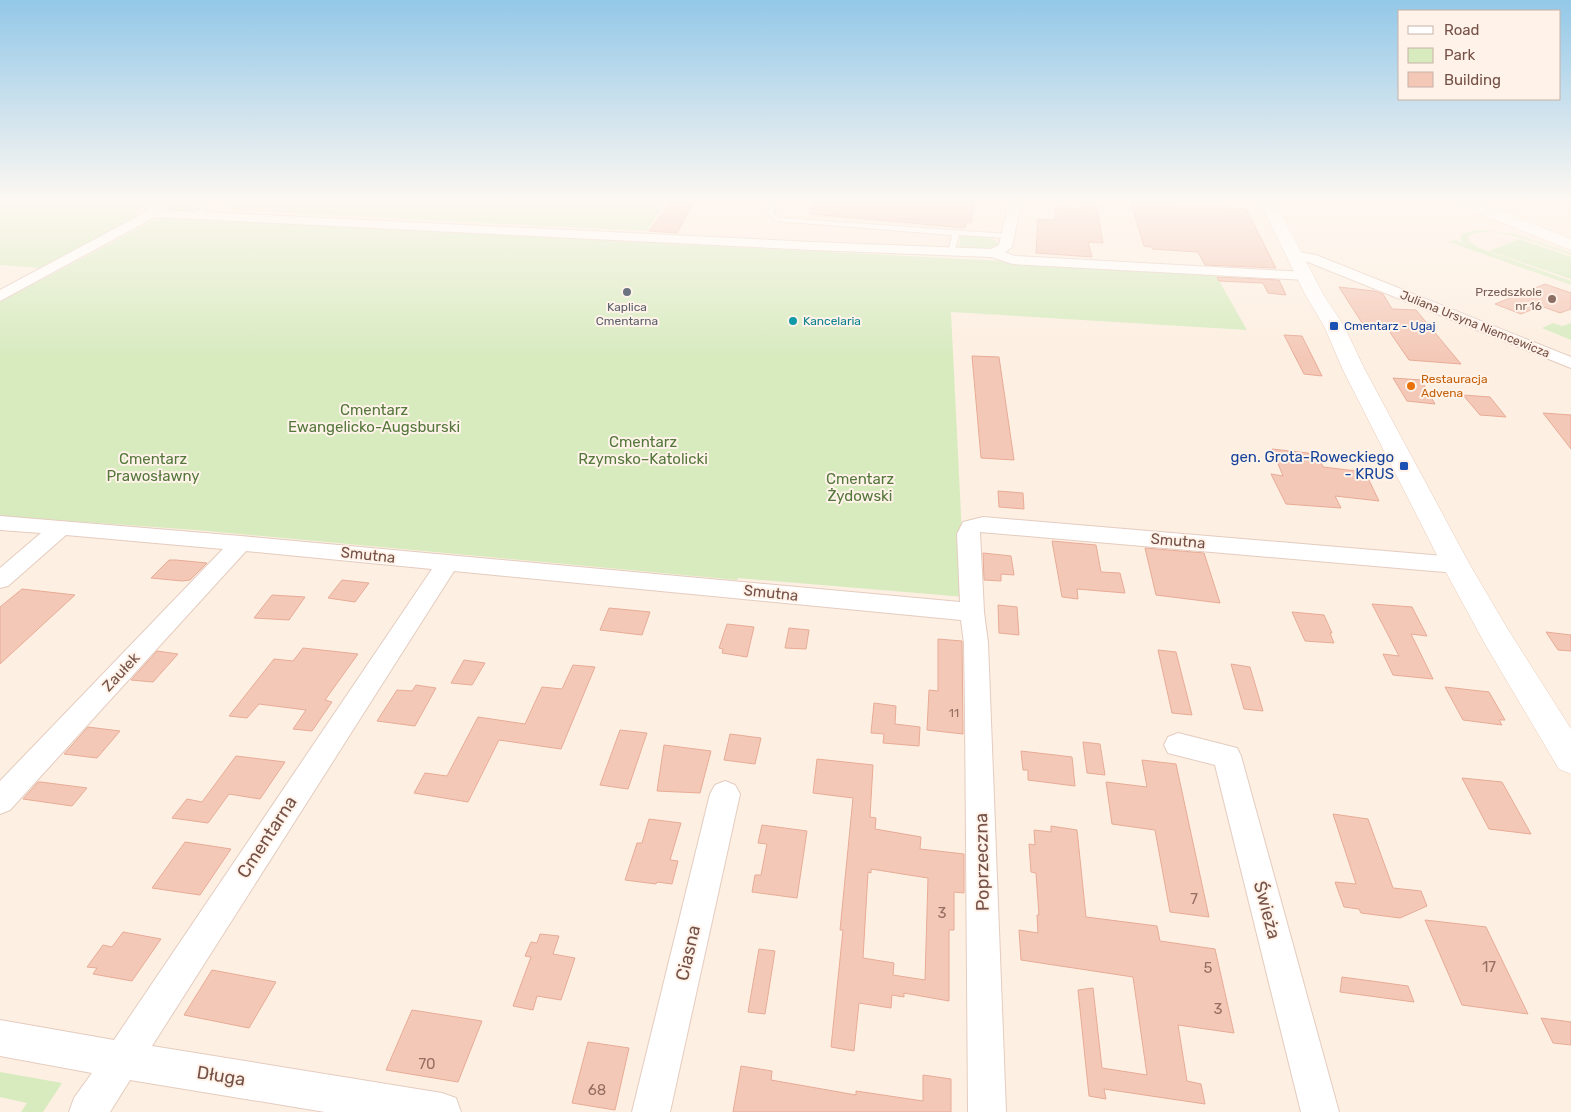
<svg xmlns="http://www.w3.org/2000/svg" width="1571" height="1112" font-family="Rubik,sans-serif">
<rect width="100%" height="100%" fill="#fdefe1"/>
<g fill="#d7ebbf">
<path d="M0,202H154L139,210L135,220L61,260L40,268L0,265Z"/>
<path d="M171,202H200C192,212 175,213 164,209V206Z"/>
<path d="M223,202H665L647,231L229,210Z"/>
<path d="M160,217L1214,272L1247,330L951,312L965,597L738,578L737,580L196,530L0,516V302Z"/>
<path d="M1478,230L1514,234L1571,253V255C1549,248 1488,221 1468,237L1469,241L1479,248L1571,281V285L1449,242L1454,240L1463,243L1460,238L1463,233Z"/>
<path d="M962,236L990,238L999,243L996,248L992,250L959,248L960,237Z"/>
<path d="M1519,239L1571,257V279L1489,251Z"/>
<path d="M1553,323L1562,326L1571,323V340L1542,328Z"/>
<path d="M0,1072L62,1083L43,1112H21L27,1103L0,1097Z"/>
</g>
<g fill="#f4c8b7" stroke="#e8ab97" fill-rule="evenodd">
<path d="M672,202H694L677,233L649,231Z"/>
<path d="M812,202H974L971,223L966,222L965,228L811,214Z"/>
<path d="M1081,202H1096L1103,243L1088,242L1092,257L1036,253L1038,219L1055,220V207L1081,209Z"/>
<path d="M1131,203L1246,209L1276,268L1205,265L1198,252L1152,249V247L1144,246Z"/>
<path d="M1217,277L1279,280L1286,295L1268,293L1263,283L1219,281Z"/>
<path d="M1545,284L1571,293V309L1560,313L1541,306L1521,314L1495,304Z"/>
<path d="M1339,287L1374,291L1383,294L1392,309L1416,310L1461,364L1409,360L1387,328L1364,326Z"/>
<path d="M1284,335L1302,336L1322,376L1304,374Z"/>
<path d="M972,356L999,357L1014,460L981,458Z"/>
<path d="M1393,378L1421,380L1435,404L1407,401Z"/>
<path d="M1463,395L1490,397L1506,417L1480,415Z"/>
<path d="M1543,413L1571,415V449Z"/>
<path d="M1272,449L1317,454L1323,467L1365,472L1379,501L1335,496L1341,508L1286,504L1271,474L1283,476Z"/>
<path d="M998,491L1023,493L1024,509L999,507Z"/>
<path d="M1052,541L1096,545L1101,572L1120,573L1125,593L1077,589L1078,599L1062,597Z"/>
<path d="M1145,548L1204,553L1220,603L1156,595Z"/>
<path d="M983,553L1011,556L1014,575L1001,574V581L984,580Z"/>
<path d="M169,560H176L207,563L190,580L182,581L151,578Z"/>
<path d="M342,580L369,583L355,602L328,598Z"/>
<path d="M22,589L75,595L0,664V607Z"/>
<path d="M272,595L305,597L289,620L254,618Z"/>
<path d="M1372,604L1412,607L1427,636L1411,634L1433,679L1393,675L1383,654L1399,656Z"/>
<path d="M998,605L1017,607L1019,635L999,633Z"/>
<path d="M609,608L650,612L642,635L600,630Z"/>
<path d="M1292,612L1324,615L1332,633H1330L1334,643L1305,641Z"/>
<path d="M727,624L754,627L747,657L722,653L723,649L719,648Z"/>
<path d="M789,628L809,630L806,649L785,648Z"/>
<path d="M1546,632L1571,635V651L1558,650Z"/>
<path d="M938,639L962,641L963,734L927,730L929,690L938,691Z"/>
<path d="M303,648L358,654L325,700L332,702L312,731L293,729L306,710L259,704L247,718L229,716L274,659L293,661Z"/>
<path d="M1158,650L1176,652L1192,715L1172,713Z"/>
<path d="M157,651L178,654L153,682L131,680Z"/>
<path d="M464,660L485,663L472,685L451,683Z"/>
<path d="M1231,664L1250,667L1263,711L1244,709Z"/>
<path d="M573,665L595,667L561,749L499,740L468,802L414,793L425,773L447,776L478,717L525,724L542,687L562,689Z"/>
<path d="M416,685L436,688L415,726L377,721L397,690L412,691Z"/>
<path d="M1445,687L1489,692L1505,720H1499L1502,725L1463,720Z"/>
<path d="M874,703L896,706L895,724L920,727L919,746L883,743L884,734L871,733Z"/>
<path d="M88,727L120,731L97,758L64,754Z"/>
<path d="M620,730L647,733L628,789L600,785Z"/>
<path d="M730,734L761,738L755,764L724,760Z"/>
<path d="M1083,742L1100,744L1105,775L1087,773Z"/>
<path d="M664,745L711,751L700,793L657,791Z"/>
<path d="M1021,751L1072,757L1075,786L1028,780V770H1023Z"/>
<path d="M236,756L285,762L260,799L229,794L208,823L172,818L187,799L202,802Z"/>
<path d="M817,759L873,765L870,817L876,818L875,829L921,837L920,849L964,854V893L954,892V930H949V1001L904,993V997L892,995L891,1008L859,1003L854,1051L831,1047L843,930H840L853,798L813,793ZM871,869L928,878L925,980L893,975L894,963L863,958L868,872L871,873Z"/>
<path d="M1142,760L1176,764L1209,917L1170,912L1155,830L1112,824L1106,782L1147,787Z"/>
<path d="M1462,778L1502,782L1531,834L1489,829Z"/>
<path d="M38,782H41L87,788L72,806L23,799Z"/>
<path d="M1333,814L1368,819L1393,888L1421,891L1427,906L1400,918L1361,913L1359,909L1344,907L1335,882L1356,884Z"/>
<path d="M649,819L681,823L670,860L678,861L672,884L657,882L656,884L625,880L637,843H642Z"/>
<path d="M762,825L807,831L797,898L752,892L755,875H761L767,844L758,843Z"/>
<path d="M1051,826L1077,830L1086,917L1157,926L1160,941L1215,949L1234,1033L1178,1025L1187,1081L1201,1084L1205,1104L1104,1089L1106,1099L1089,1096L1078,990L1093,988L1102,1068L1147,1075L1133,977L1021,960L1019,930L1038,933L1037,915H1039L1036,873L1031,872L1029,844L1035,845L1034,830L1051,832Z"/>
<path d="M185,842L231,849L200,895L152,888Z"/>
<path d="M1425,920L1486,927L1528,1014L1462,1005Z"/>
<path d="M123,932L161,939L132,981L93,974L97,968L87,967L103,945L112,947Z"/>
<path d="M540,934L559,936L553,954L575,958L561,1000L537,996L533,1010L513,1006L531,957L525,956L531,942L537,943Z"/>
<path d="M759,949L775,951L765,1014L748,1012Z"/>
<path d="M212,970L276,982L249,1028L184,1015Z"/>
<path d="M1342,977L1408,986L1414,1002L1340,992Z"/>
<path d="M412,1010L482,1021L458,1082L386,1070Z"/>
<path d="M1541,1018L1571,1022V1045L1553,1043Z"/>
<path d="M588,1042L629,1048L615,1110L572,1103Z"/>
<path d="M741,1066L772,1071L771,1080L856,1095V1091L923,1101V1075L951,1079V1112H733Z"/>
</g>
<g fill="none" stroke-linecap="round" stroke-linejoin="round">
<defs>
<g id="lane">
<path d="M204,202H210C207,210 201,217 193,216V214L201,208Z"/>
<path d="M773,202H779L773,213L778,217L782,218L1008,234L1011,236L1008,238L959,235L954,253L951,255L948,253L952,235L776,221L767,213Z"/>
</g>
<g id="street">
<path d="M155,202H166L165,207L161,210L813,242L991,249L999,245L1009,202H1021L1012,247L1005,252L1015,256L1305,272L1310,273L1312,276L1310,279L1305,280L1013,264L991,257L813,250L155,217L0,301V290L144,213Z"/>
<path d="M1294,251L1316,255L1571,357V368L1308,262L1289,258L1287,255L1289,252Z"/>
<path d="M0,516L241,536L960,602L957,534L963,522L983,517L1456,557L1464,560L1467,565L1464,570L1456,573L980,532L984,612L988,643L1006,1112H968L965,712L964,643L961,620L454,571L152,1046L442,1093L456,1098L461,1112H325L130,1080L110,1112H69L74,1098L92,1073L0,1056V1020L114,1040L432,569L246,551L10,810L0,814V781L223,549L66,535L8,586L0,588V568L41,533L0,530Z"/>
<path d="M1178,733L1237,748L1241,756L1339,1112H1301L1215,765L1168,753L1164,745L1168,737Z"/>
<path d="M725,781L735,785L740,794L670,1112H632L710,794L715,785Z"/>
</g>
<g id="secondary">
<path d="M1260,202H1275L1323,294L1344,326L1365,370L1470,565L1507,628L1571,729V774L1559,769L1485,644L1442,565L1343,370L1324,326L1305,294Z"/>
<path d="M1456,202H1478L1571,239V250L1458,205Z"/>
</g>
</defs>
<use href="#lane" stroke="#e4ccc0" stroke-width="2"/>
<use href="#street" stroke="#e4ccc0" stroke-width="2"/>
<use href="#secondary" stroke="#e9ccbc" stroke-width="1"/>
<use href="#lane" fill="#fff" fill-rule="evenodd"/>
<use href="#street" fill="#fff" fill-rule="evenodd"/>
<use href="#secondary" fill="#fff" fill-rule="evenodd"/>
</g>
<linearGradient id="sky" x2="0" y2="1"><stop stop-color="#93c8e8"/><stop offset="0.56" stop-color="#fef8f2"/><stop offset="1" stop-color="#fef8f2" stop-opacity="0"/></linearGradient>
<rect width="1571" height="358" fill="url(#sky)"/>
<circle fill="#6b7280" stroke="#fff3e9" stroke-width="2" cx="627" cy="292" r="5"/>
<circle fill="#8d6e63" stroke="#fff3e9" stroke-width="2" cx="1552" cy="299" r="5"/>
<circle fill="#0f9aa8" stroke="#fff3e9" stroke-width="2" cx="793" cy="321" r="5"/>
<g fill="#1a4fb4" stroke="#fff3e9" stroke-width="2">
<rect x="1329" y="321" width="10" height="10" rx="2.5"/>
<rect x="1399" y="461" width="10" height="10" rx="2.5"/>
</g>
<circle fill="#e8710a" stroke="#fff3e9" stroke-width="2" cx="1411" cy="386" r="5"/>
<g text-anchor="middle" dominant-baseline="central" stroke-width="4" stroke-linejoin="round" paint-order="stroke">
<g font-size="12" fill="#785e54" stroke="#fff3e9" text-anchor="end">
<text x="1542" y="292">Przedszkole<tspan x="1542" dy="14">nr 16</tspan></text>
</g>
<g font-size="12" fill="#5b616d" stroke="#fff3e9">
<text x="627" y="307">Kaplica<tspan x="627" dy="14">Cmentarna</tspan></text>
</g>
<g font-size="12" fill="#0d838f" stroke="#fff3e9" text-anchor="start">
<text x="803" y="321">Kancelaria</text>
</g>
<g font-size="12" fill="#765147" stroke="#fff3e9">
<text transform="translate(1475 324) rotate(22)">Juliana Ursyna Niemcewicza</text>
</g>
<g font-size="12" fill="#164399" stroke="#fff3e9" text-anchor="start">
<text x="1344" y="326">Cmentarz - Ugaj</text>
</g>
<g font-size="12" fill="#c56008" stroke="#fff3e9" text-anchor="start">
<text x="1421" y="379">Restauracja<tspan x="1421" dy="14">Advena</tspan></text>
</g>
<g font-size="12" fill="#966f63">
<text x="954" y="713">11</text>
</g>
<g font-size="15" fill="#54773c" stroke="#fff3e9">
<text x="374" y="410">Cmentarz<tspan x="374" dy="17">Ewangelicko-Augsburski</tspan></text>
<text x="643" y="442">Cmentarz<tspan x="643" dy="17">Rzymsko–Katolicki</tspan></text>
<text x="153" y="459">Cmentarz<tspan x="153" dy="17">Prawosławny</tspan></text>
<text x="860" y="479">Cmentarz<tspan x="860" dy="17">Żydowski</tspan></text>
</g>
<g font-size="15" fill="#164399" stroke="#fff3e9" text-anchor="end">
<text x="1394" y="457">gen. Grota-Roweckiego<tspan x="1394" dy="17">- KRUS</tspan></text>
</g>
<g font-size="15" fill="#765147" stroke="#fff3e9">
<text transform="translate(1178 541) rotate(5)">Smutna</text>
<text transform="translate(368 555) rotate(6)">Smutna</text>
<text transform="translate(771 593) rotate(6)">Smutna</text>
<text transform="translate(121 672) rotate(-47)">Zaułek</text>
</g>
<g font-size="15" fill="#966f63">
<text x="1194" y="899">7</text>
<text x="942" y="913">3</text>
<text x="1489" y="967">17</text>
<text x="1208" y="968">5</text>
<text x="1218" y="1009">3</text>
<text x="427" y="1064">70</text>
<text x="597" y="1090">68</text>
</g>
<g font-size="18" fill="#765147" stroke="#fff3e9">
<text transform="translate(267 837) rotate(-57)">Cmentarna</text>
<text transform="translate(982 862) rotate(-91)">Poprzeczna</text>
<text transform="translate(1267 910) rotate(75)">Świeża</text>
<text transform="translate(688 953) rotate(-77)">Ciasna</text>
<text transform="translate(221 1076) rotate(9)">Długa</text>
</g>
</g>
<rect x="1398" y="10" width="162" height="90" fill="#fff3e9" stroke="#c8b2a8"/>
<rect x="1408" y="26" width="25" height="8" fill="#ffffff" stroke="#c8b2a8"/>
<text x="1444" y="35" font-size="15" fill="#765147">Road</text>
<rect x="1408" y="48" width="25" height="15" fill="#d7ebbf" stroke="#c8b2a8"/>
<text x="1444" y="60" font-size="15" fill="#765147">Park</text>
<rect x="1408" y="72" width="25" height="15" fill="#f4c8b7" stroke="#c8b2a8"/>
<text x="1444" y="85" font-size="15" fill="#765147">Building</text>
</svg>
